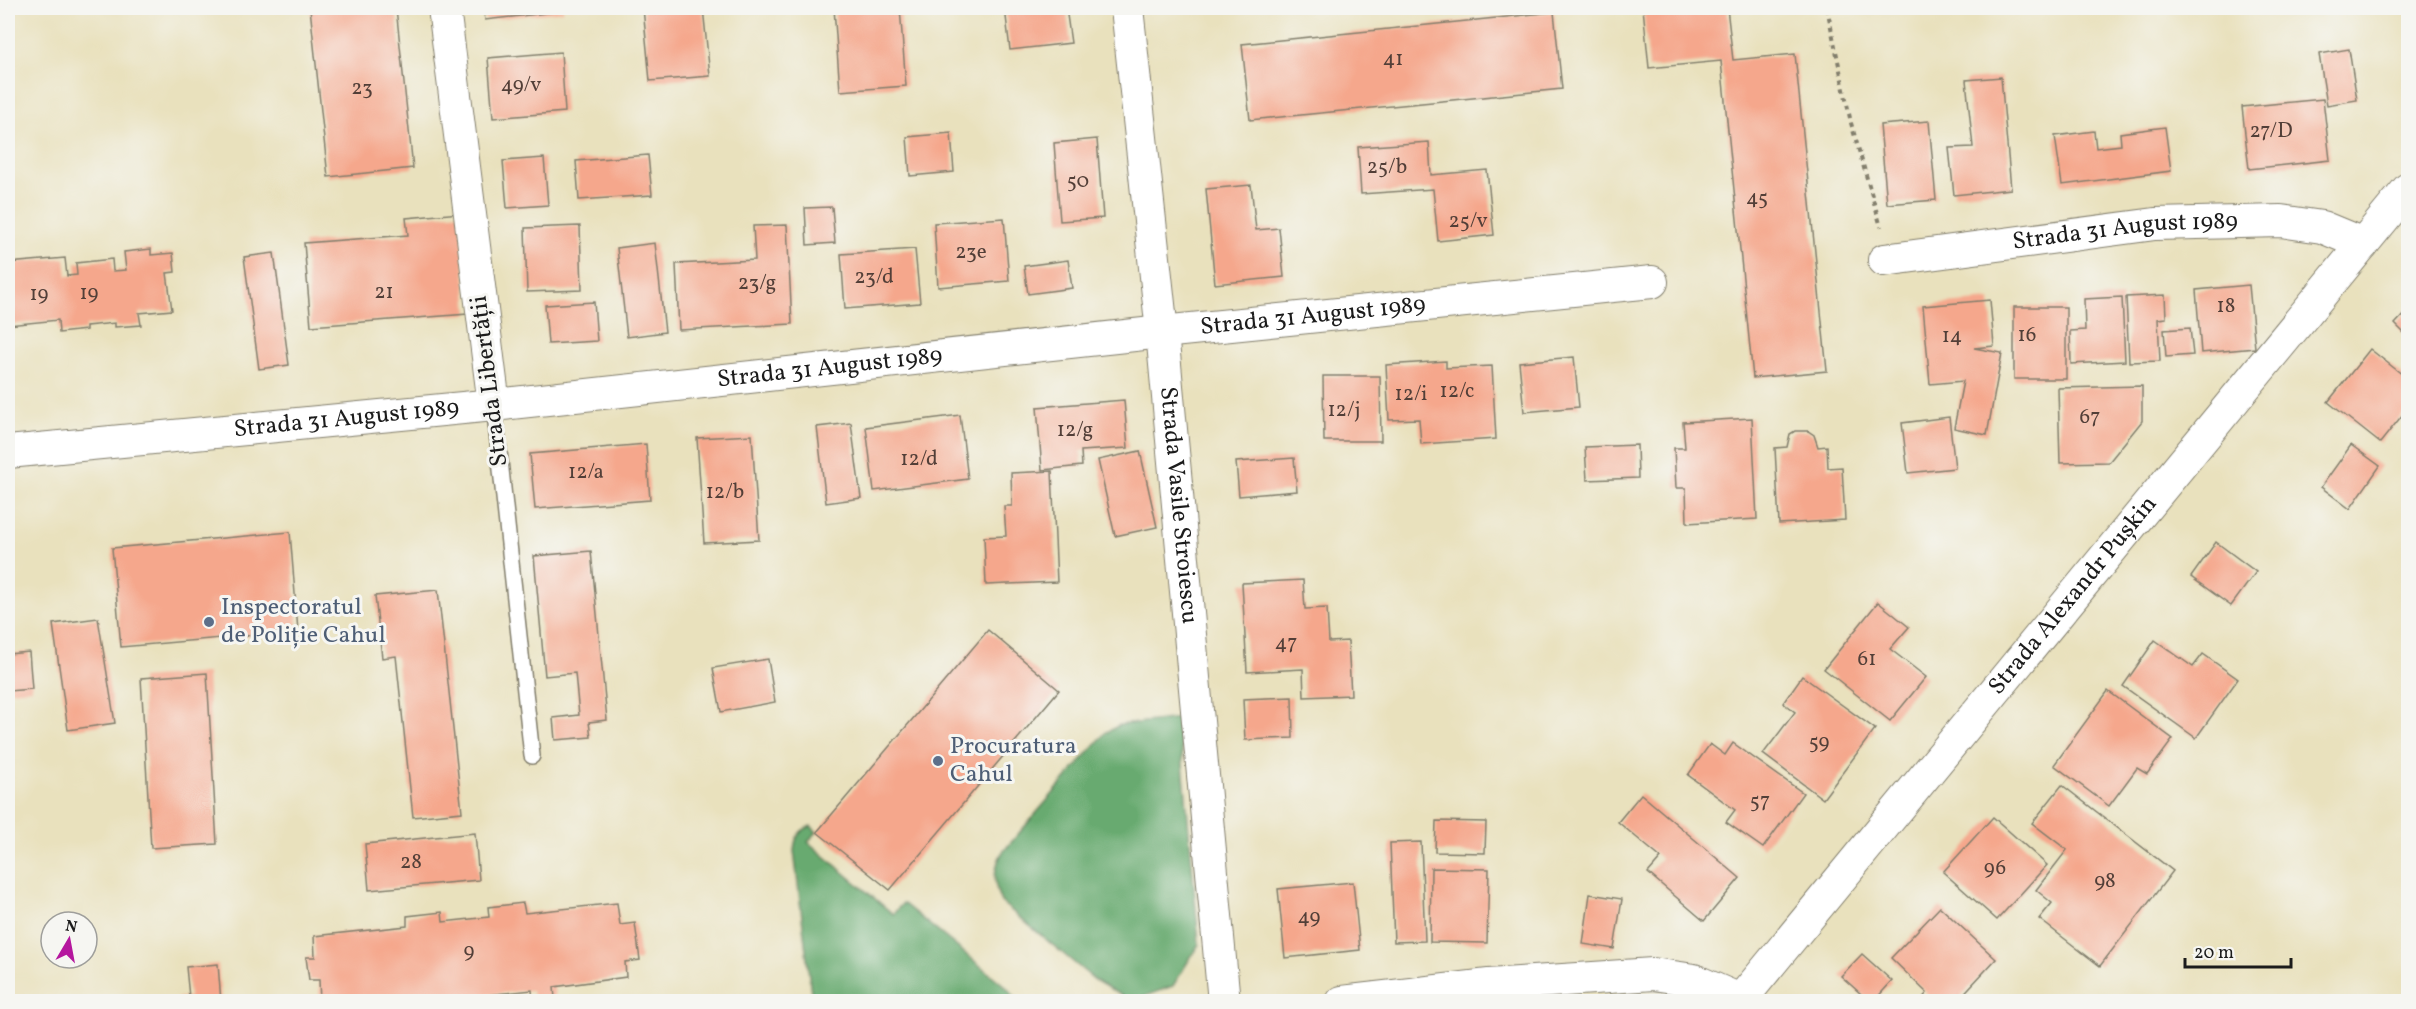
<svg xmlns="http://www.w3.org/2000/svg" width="2416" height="1009" font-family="Vollkorn,serif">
<rect width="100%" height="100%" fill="#f6f6f2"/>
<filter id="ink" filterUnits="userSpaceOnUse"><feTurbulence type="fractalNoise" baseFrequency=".0167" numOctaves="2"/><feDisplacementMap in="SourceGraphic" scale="12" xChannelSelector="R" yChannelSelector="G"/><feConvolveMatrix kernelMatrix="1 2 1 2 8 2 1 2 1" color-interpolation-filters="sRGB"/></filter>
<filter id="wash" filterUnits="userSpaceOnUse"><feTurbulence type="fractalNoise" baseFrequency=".008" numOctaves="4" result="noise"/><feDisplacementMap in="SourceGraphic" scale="24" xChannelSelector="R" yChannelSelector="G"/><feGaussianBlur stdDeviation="1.35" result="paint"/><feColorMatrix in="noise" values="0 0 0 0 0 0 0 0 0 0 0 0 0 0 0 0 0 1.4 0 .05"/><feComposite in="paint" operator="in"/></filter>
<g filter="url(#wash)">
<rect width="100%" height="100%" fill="#e9e1bd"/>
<g fill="#67aa6f" stroke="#426346" stroke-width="1.5">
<path d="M1179,718L1199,944L1173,986L1131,1001L1096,981L1001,902C993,885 993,869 1002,853L1106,732L1120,725Z"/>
<path d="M811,826L817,832L808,842L893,914L903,903L1005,986L1015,997V1001H812L794,851C795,838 798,831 811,826Z"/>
</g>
<g id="blocks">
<g fill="#f5a78c">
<path d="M310,8H396L413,168L328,177Z"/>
<path d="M483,8H563V11L485,20Z"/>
<path d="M643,8H703L710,76L650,81Z"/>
<path d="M834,8H900L906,86L840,91Z"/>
<path d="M1005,8H1066L1071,43L1010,50Z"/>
<path d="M1643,8H1727L1733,60L1795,54L1827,371L1753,378L1721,61L1649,68Z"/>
<path d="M1554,12L1562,89L1250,120L1242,44Z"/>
<path d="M2349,49L2357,100L2327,105L2319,54Z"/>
<path d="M561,52L565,112L493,118L488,58Z"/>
<path d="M2001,77L2011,189L1954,195L1949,148L1973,147L1966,80Z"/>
<path d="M2323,99L2330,160L2249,169L2242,107Z"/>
<path d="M1929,121L1936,200L1887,204L1880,125Z"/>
<path d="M2165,127L2171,171L2062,185L2055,136L2094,131L2096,148L2121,145L2120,133Z"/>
<path d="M951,133L954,172L910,176L907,137Z"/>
<path d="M1097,139L1103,218L1060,221L1054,143Z"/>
<path d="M1429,142L1431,175L1487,170L1494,235L1438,241L1433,189L1361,194L1358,147Z"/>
<path d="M648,155L652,195L579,200L576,161Z"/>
<path d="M544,158L548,205L507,208L503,161Z"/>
<path d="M1251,185L1256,230L1279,228L1284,277L1215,284L1206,189Z"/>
<path d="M832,207L835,243L807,245L805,208Z"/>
<path d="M460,213L468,314L311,326L304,243L408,235L406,218Z"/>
<path d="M1004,218L1009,281L938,287L934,223Z"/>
<path d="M787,225L792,324L679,330L676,264L755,260L753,226Z"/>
<path d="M580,226L582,290L527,292L525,228Z"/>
<path d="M655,243L665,332L627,337L617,248Z"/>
<path d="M151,249V255L173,253L175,272L167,273L172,310L139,313L141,325L115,327V323L86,326V330L59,333L58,320L8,325V263L65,258L67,276L77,275L76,263L112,259L113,271L126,270L124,252Z"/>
<path d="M915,249L920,303L845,309L841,254Z"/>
<path d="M274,253L289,365L259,369L244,257Z"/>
<path d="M1068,260L1072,288L1028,294L1024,266Z"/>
<path d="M2249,285L2255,348L2201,353L2196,290Z"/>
<path d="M2165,295L2166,318L2158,319L2160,361L2129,362L2126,297Z"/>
<path d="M2122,297L2125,361L2071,364L2070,331L2085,330L2084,299Z"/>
<path d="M1990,300L1994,346L1974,348L2002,353L1987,435L1954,428L1963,381L1930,384L1923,306Z"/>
<path d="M594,302L597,341L548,344L545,305Z"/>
<rect x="2014" y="307" width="52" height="72"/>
<path d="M2408,310V337L2395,324Z"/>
<path d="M2190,328L2193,355L2166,357L2164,330Z"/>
<path d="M2370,349L2408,379V408L2380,443L2328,402Z"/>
<path d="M1574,357L1579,407L1524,412L1519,362Z"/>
<path d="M1446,361V368L1492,366L1496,439L1421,444L1419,419L1389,420L1386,365Z"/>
<path d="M1323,376H1380L1381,441H1324Z"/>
<path d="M2142,386V421L2109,462L2060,463L2058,388Z"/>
<path d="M1124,400L1128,448L1081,451L1082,466L1042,470L1037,407Z"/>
<path d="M960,415L968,479L874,491L866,427Z"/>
<path d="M1949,417L1955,468L1908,473L1902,423Z"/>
<path d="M1752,418L1757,519L1687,523L1686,488H1676L1674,448H1685L1683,422Z"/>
<path d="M851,423L861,498L826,503L817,427Z"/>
<path d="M1795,431H1808L1814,435L1818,447L1827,446L1828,468L1842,467L1845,520L1779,524L1775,448L1787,447L1790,434Z"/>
<path d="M752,435L759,540L704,543L697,438Z"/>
<path d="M646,444L650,500L535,509L530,454Z"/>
<path d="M1637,445L1638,478L1587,480L1585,447Z"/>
<path d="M2351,445L2380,466L2350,509L2321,487Z"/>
<path d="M1140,451L1157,527L1115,536L1098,460Z"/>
<path d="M1294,458L1297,491L1239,496L1236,462Z"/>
<path d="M1052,471L1057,582L986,585L984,537L1006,536L1004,506H1012L1011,473Z"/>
<path d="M290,532L298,631L121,647L112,548Z"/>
<path d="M2216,542L2256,572L2231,606L2191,577Z"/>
<path d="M591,551L607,720L589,722L591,737L555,740L553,718L579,715L575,673L545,676L534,556Z"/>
<path d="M1303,580L1305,609L1327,608L1329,642L1348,641L1351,695L1304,697L1303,669L1247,672L1242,583Z"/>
<path d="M438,590L462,812L413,817L396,656L382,658L375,596Z"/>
<path d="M1878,602L1909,627L1890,649L1926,677L1890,721L1824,669Z"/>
<path d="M98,618L115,723L68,730L53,624Z"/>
<path d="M988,630L1059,690L890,890L817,832Z"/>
<path d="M2155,640L2193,667L2203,654L2238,679L2196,738L2123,686Z"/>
<path d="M29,652L32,689L8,691V654Z"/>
<path d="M768,659L775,702L721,712L713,668Z"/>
<path d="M207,673L217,844L151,848L141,678Z"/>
<path d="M1802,676L1875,729L1823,799L1763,754L1795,712L1783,703Z"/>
<path d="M2108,691L2173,739L2147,774L2137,768L2109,806L2054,765Z"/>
<path d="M1292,697L1293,738L1245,740L1243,699Z"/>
<path d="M1733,743L1803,793L1763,848L1726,822L1735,810L1688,775L1710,744L1725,755Z"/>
<path d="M2062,785L2173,871L2100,966L2039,919L2052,903L2036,890L2067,850L2032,823Z"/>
<path d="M1641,794L1740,878L1704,921L1648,873L1661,858L1618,822Z"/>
<path d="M1993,817L2047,865L1997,920L1943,872Z"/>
<path d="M1436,821L1486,822L1485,853L1435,852Z"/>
<path d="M475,833L479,880L369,890L365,844Z"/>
<path d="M1421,842L1425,941L1394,942L1390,843Z"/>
<path d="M1431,868L1489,869L1487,943L1430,942Z"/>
<path d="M1353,882L1360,950L1285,958L1278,889Z"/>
<path d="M1590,894L1622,899L1614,949L1583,944Z"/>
<path d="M523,903L525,913L617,903L620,925L635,923L640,960L625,962L626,977L554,987L555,999L533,1001L532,990L487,995L488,1002H466V998L442,1002H320L319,980H309L306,957H315L314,936L407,926V916L442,912L443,922L489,917L488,907Z"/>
<path d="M1940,907L1996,959L1956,1002H1919L1927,993L1891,958Z"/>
<path d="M1862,954L1892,981L1873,1002H1870L1841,976Z"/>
<path d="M218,964L221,1002H178L177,998L189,997L186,967Z"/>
</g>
</g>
</g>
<g filter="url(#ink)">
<use href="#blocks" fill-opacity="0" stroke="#827e6c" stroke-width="1.5"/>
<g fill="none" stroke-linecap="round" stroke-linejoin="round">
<defs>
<path id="lane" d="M494,405L532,756"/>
<g id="street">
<path d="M444,8L494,405"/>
<path id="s1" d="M1127,8L1162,332L1224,1002"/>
<path id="s2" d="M1884,260L2155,224L2281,221L2322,227L2363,244"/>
<path id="s3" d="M8,452L494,405L1162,332L1652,282"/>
<path d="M1342,1002L1489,985L1653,974L1694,980L1740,1000"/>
<path id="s4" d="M1739,1002L2408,189"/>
</g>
</defs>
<use href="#lane" stroke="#827e6c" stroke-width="18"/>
<use href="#street" stroke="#827e6c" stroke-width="34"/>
<path stroke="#827e6c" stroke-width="4" stroke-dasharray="4.5 4.5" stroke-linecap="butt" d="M1827,8L1851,123L1881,227"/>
<use href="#lane" stroke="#fff" stroke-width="15"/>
<use href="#street" stroke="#fff" stroke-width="32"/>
</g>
</g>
<g fill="#5c6f8a" stroke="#f6f6f2" stroke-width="2">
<circle cx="209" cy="622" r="6"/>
<circle cx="938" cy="761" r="6"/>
</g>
<g text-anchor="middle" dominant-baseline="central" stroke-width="6" stroke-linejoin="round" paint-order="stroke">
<g font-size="21" fill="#523f38">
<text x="1393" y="59">41</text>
<text x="521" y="85">49/v</text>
<text x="362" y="88">23</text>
<text x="2271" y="131">27/D</text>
<text x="1387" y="167">25/b</text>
<text x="1078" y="181">50</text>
<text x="1757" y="198">45</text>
<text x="1468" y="221">25/v</text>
<text x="971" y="252">23e</text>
<text x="874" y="277">23/d</text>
<text x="757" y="283">23/g</text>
<text x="384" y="292">21</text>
<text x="89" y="293">19</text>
<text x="39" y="294">19</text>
<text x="2226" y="306">18</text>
<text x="2027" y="335">16</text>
<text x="1952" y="336">14</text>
<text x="1457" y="391">12/c</text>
<text x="1411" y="394">12/i</text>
<text x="1344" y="410">12/j</text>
<text x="2090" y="417">67</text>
<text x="1075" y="430">12/g</text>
<text x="919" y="459">12/d</text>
<text x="586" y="472">12/a</text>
<text x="725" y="492">12/b</text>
<text x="1286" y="643">47</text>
<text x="1867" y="659">61</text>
<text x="1819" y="742">59</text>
<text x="1760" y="801">57</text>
<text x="411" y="862">28</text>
<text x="1995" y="868">96</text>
<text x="2105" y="881">98</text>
<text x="1309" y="917">49</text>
<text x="469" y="951">9</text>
</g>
<g font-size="24" fill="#1c1c1c" stroke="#f6f6f2">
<text stroke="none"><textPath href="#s2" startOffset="243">Strada 31 August 1989</textPath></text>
<text stroke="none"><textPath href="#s3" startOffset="1312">Strada 31 August 1989</textPath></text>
<text stroke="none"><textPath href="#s3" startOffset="826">Strada 31 August 1989</textPath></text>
<text transform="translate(490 381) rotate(-97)">Strada Libertății</text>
<text stroke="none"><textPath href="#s3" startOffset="340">Strada 31 August 1989</textPath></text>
<text stroke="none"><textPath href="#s1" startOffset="500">Strada Vasile Stroiescu</textPath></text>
<text stroke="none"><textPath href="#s4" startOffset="526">Strada Alexandr Pușkin</textPath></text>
</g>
<g font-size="24" fill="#4e5e75" stroke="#f6f6f2" text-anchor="start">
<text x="221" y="608">Inspectoratul<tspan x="221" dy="28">de Poliție Cahul</tspan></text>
<text x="950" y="747">Procuratura<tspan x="950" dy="28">Cahul</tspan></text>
</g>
</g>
<rect width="2416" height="1009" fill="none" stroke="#f6f6f2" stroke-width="30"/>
<g transform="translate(69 940) rotate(10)"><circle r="28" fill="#f6f6f2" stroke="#9f9f9c" stroke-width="1.5"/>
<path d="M0-4.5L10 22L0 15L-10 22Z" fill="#b5179e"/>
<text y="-9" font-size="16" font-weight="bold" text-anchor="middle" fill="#1c1c1c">N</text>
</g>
<path d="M2185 958v9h106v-9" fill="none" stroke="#1c1c1c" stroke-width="3"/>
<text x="2194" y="958" font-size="18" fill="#1c1c1c" stroke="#f6f6f2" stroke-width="4.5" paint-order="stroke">20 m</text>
</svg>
